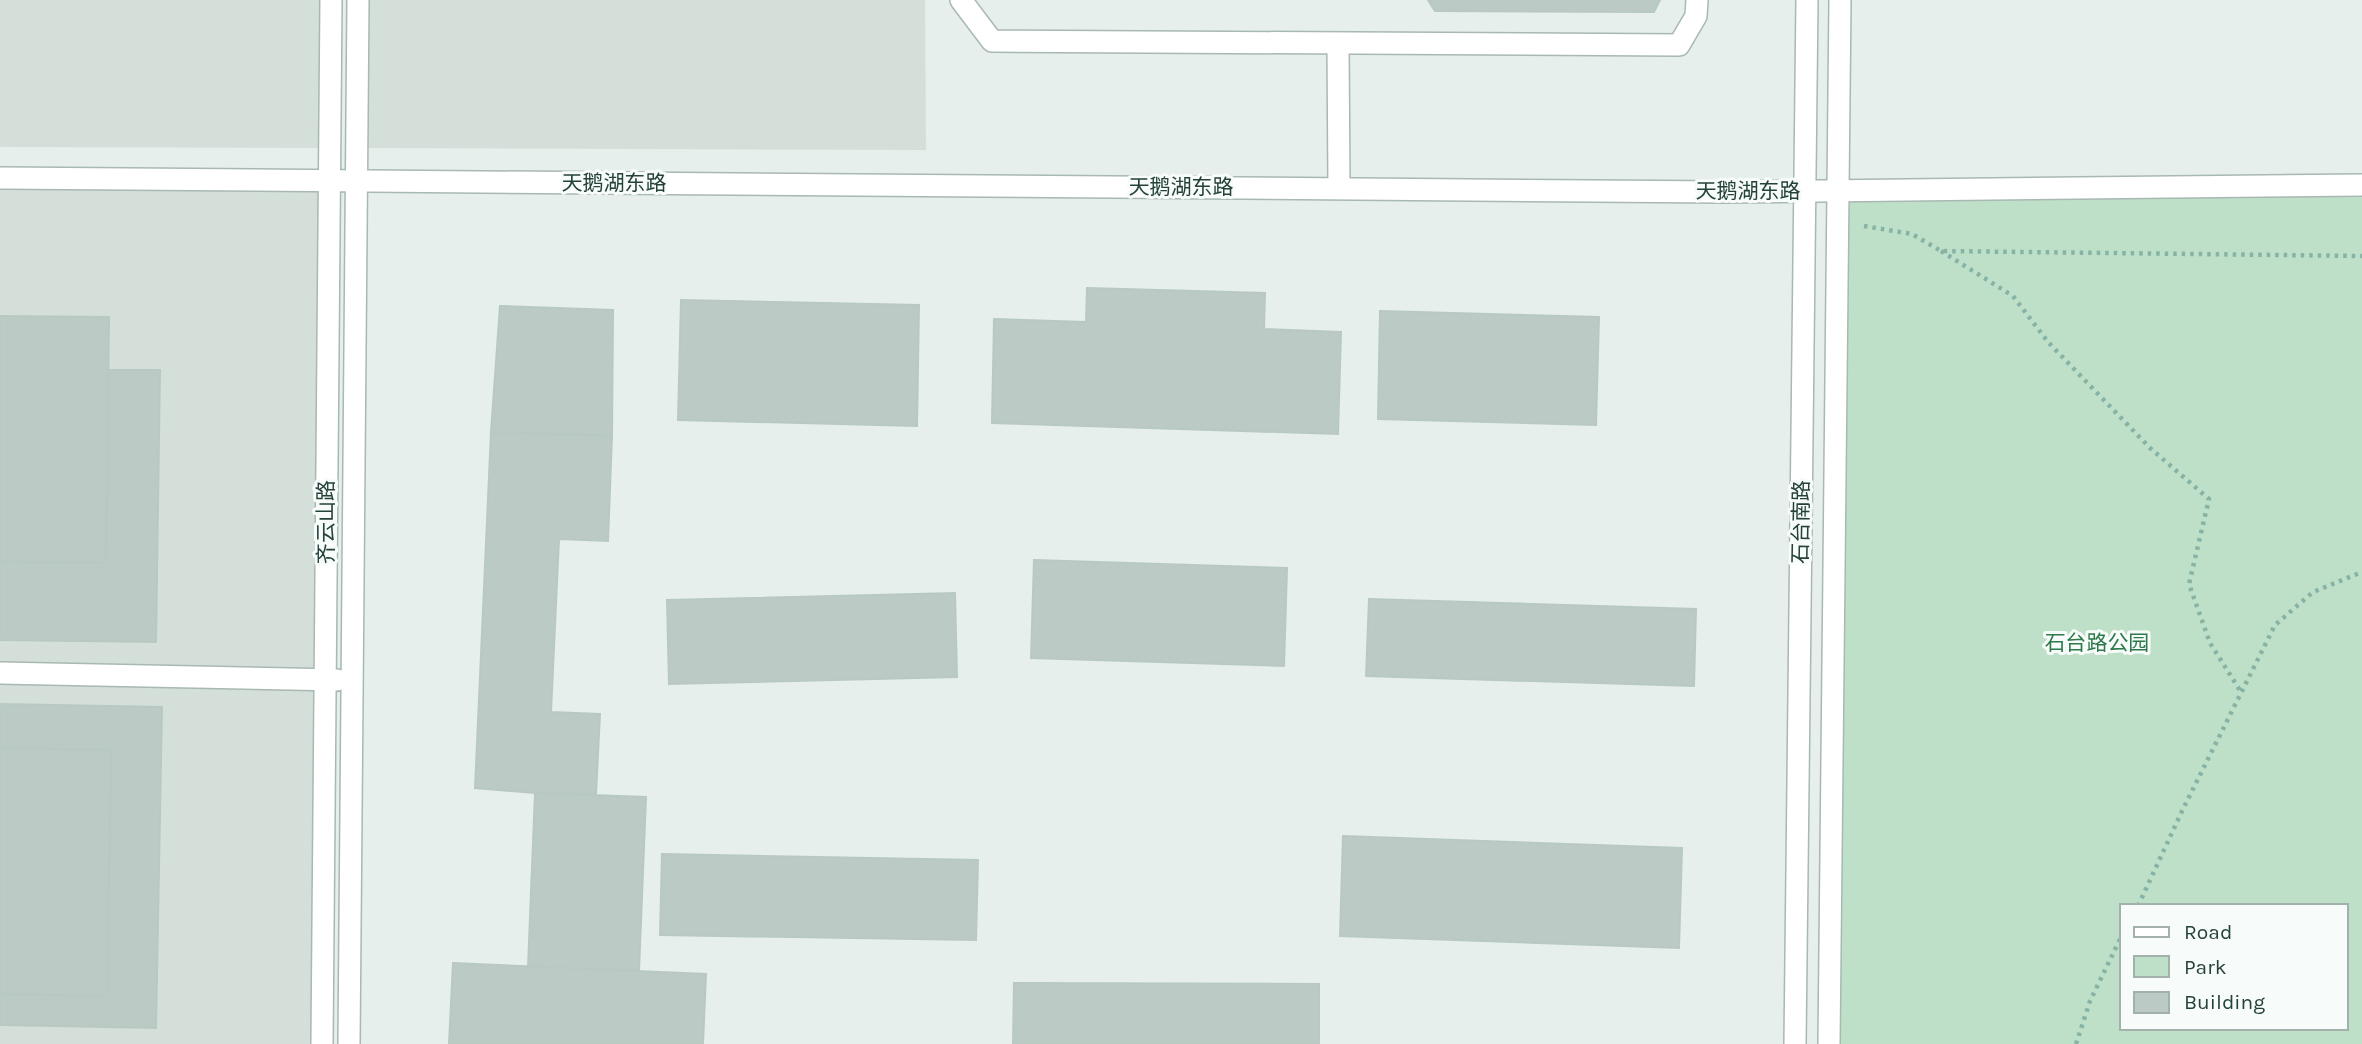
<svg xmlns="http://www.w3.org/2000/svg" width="2362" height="1044" font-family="Karla,'Noto Sans SC',sans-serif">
<rect width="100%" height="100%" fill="#e6efeb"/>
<g fill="#d4dfda">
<path d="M0,0H331L329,148L0,147Z"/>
<path d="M358,0H925L926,150L356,148Z"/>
<path d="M0,178L329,181L322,1044H0Z"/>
</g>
<path fill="#bfe0c8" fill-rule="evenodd" d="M2362,185V1044H1829L1838,190ZM2122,906H2346V1028H2122Z"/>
<g fill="#bbcac4" stroke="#b8c9c2" stroke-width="2">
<path d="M1428,0H1660L1654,12L1435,11Z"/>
<path d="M1087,288L1265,293L1264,329L1341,332L1338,434L992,423L994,319L1086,322Z"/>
<path d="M681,300L919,305L917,426L678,420Z"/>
<path d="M500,306L613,310L612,436L491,432Z"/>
<path d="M1380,311L1599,317L1596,425L1378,419Z"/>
<path d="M0,316L109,317L106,563L0,562Z"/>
<path d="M109,370H160L156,642L0,640V562L106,563Z"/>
<path d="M491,432L612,436L608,541L559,539L551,712L600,714L596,794L535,793L475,788Z"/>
<path d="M1034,560L1287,568L1284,666L1031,658Z"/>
<path d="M955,593L957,677L669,684L667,600Z"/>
<path d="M1369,599L1696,609L1694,686L1366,676Z"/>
<path d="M0,704L162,707L156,1028L0,1025V994L107,996L111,750L0,748Z"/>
<path d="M0,748L111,750L107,996L0,994Z"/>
<path d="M535,793L646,797L639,971L528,967Z"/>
<path d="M1343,836L1682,848L1679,948L1340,936Z"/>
<path d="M662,854L978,860L976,940L660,935Z"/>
<path d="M453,963L706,974L703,1044H449Z"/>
<path d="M1014,983L1319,984V1044H1013Z"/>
</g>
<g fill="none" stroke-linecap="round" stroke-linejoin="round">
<defs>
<g id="minor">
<path d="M961,0L992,41L1679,45L1696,16L1697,0"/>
<path d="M1338,44L1339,188"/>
<path d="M0,178L1724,192L2362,185"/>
<path d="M0,673L337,680"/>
<path d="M322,1044L331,0"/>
<path d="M349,1044L358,0"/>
<path d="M1795,1044L1807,0"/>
<path d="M1829,1044L1840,0"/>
</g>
</defs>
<use href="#minor" stroke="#a8b8b2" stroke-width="24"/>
<g stroke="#86b3a5" stroke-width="4.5" stroke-dasharray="3.5 5" stroke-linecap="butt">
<path d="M1864,226L1912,234L1941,251L2362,256"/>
<path d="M1941,251L2013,296L2048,342L2150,448L2209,499L2189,584L2210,643L2241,692"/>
<path d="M2138,906L2183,809L2275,625L2313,592L2362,572"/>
<path d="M2076,1044L2090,1001L2122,935"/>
</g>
<use href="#minor" stroke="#fff" stroke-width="21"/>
</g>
<g text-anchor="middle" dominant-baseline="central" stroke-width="6" stroke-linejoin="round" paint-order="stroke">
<g font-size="21" fill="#24423a" stroke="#f7fbf9">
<text x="614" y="183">天鹅湖东路</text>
<text x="1181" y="187">天鹅湖东路</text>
<text x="1748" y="191">天鹅湖东路</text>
<text transform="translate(326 522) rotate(-90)">齐云山路</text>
<text transform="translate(1801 522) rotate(-89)">石台南路</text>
</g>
<g font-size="21" fill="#2d7a4b" stroke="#f7fbf9">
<text x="2097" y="643">石台路公园</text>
</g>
</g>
<rect x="2120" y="904" width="228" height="126" fill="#f7fbf9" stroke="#a3b1ad" stroke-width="2"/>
<rect x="2134" y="927" width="35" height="10" fill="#ffffff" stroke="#a3b1ad" stroke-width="2"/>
<text x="2184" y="939" font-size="21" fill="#24423a">Road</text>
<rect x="2134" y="956" width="35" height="21" fill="#bfe0c8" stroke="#a3b1ad" stroke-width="2"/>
<text x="2184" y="974" font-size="21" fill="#24423a">Park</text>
<rect x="2134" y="992" width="35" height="21" fill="#bbcac4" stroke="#a3b1ad" stroke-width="2"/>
<text x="2184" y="1009" font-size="21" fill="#24423a">Building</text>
</svg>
